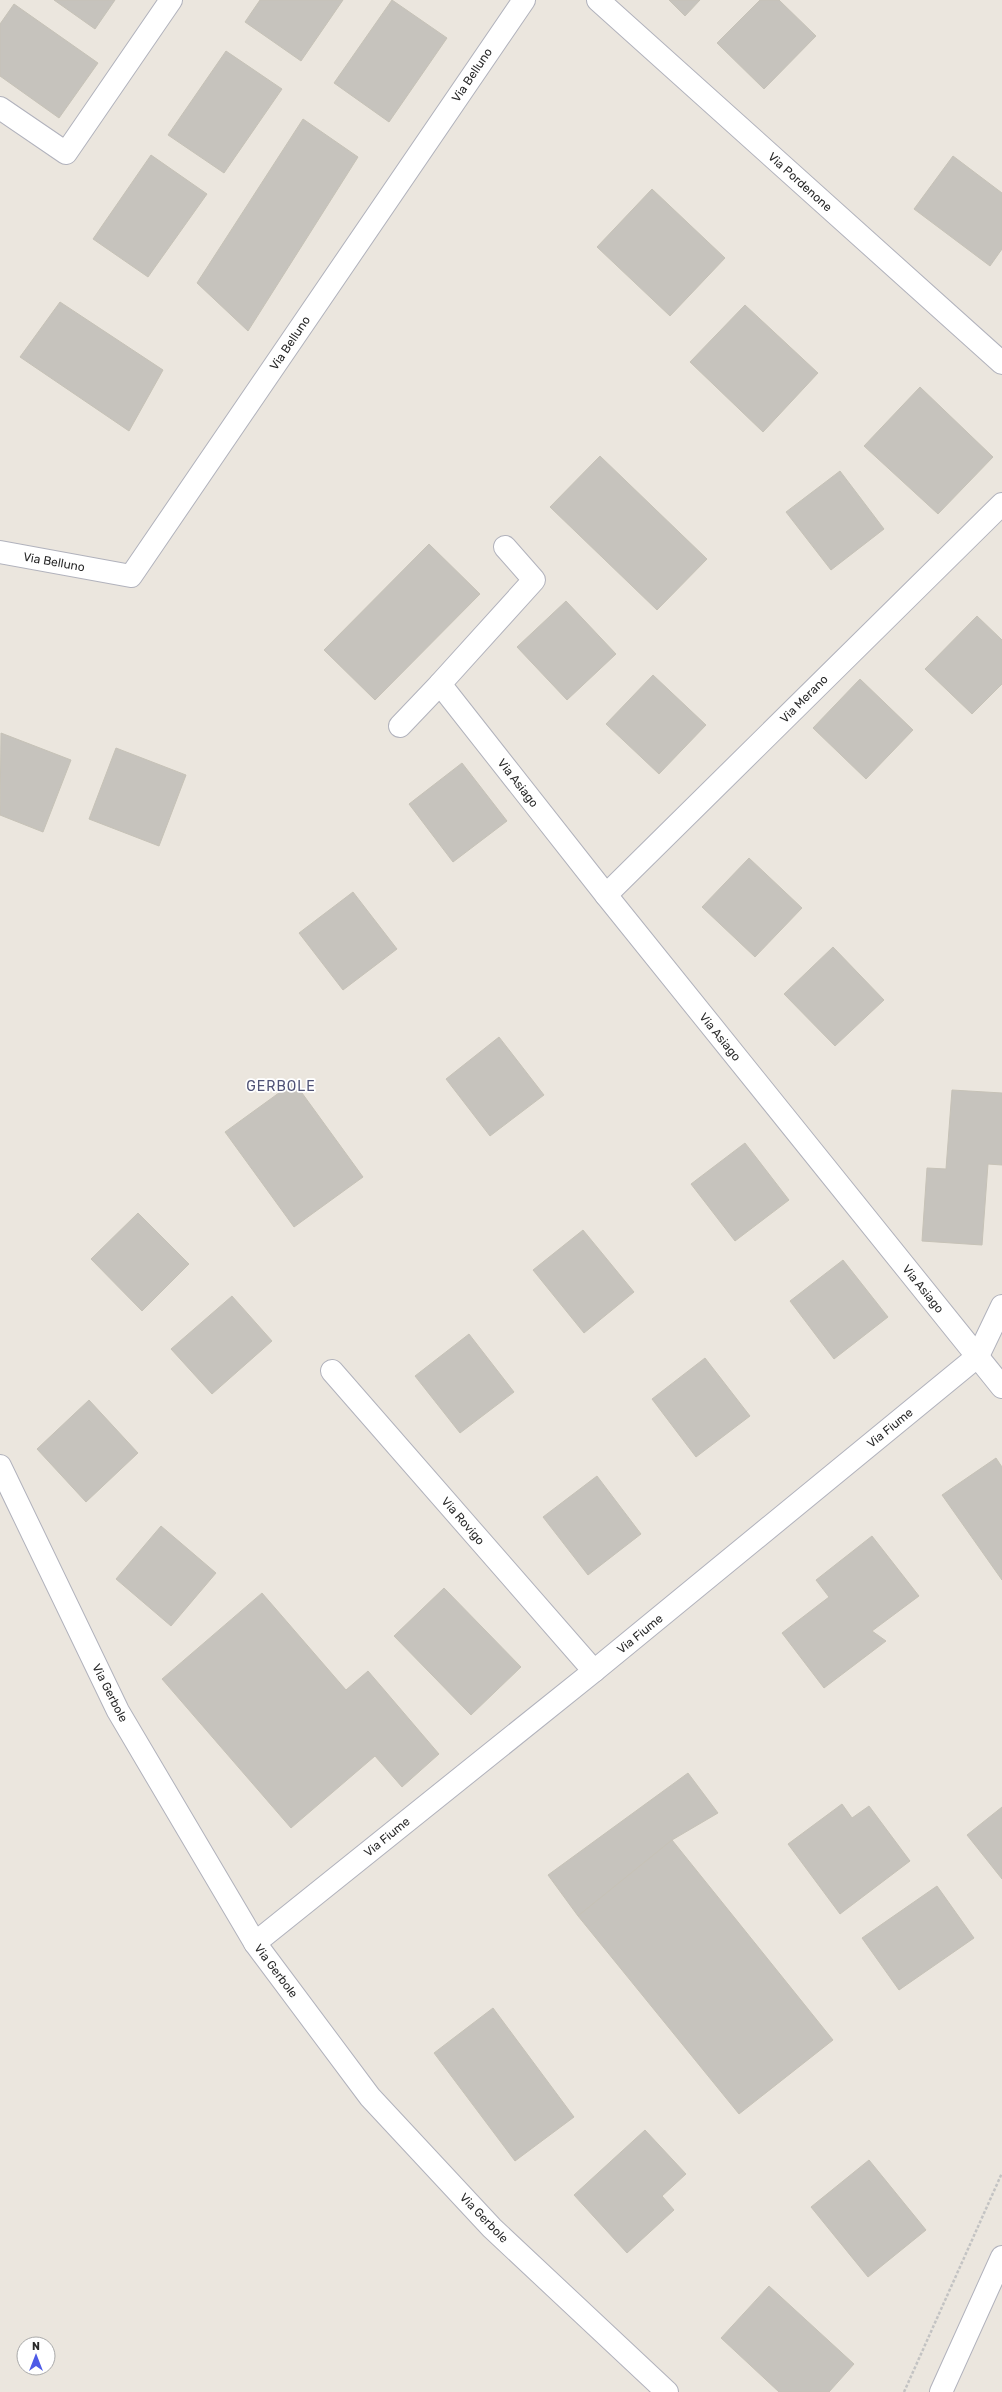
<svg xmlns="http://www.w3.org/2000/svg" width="1002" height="2392" font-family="Rubik,sans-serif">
<rect width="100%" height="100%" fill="#ebe6de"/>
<g fill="#c6c3bd" stroke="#c6c2b7">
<path d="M54,0H115L95,29Z"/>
<path d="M260,0H343L301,61L245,22Z"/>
<path d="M392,0L447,38L389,122L334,83Z"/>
<path d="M669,0H700L685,16Z"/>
<path d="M760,0H779L816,36L764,89L717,43Z"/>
<path d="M14,4L98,63L59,118L0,76V24Z"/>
<path d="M226,51L282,89L224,173L168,135Z"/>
<path d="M303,119L358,157L248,331L197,283Z"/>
<path d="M151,155L207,194L148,277L93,239Z"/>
<path d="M953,156L1002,193V249L990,266L914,209Z"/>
<path d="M652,189L725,258L670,316L597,247Z"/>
<path d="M60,302L163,370L129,431L20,357Z"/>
<path d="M745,305L818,373L763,432L690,362Z"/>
<path d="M920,387L993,457L938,514L864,446Z"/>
<path d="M600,456L707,559L657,610L550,507Z"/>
<path d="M840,471L884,529L831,570L786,512Z"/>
<path d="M429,544L480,594L375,700L324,650Z"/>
<path d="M566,601L616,654L567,700L517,647Z"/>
<path d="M977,616L1002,640V684L972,714L925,669Z"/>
<path d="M653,675L706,725L659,774L606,724Z"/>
<path d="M860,679L913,730L866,779L813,728Z"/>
<path d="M1,733L71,760L43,832L0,815Z"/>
<path d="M116,748L186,775L159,846L89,819Z"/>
<path d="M462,763L507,821L453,862L409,804Z"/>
<path d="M749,858L802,908L755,957L702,907Z"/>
<path d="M353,892L397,949L343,990L299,933Z"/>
<path d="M833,947L884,1000L835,1046L784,994Z"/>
<path d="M499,1037L544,1095L490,1136L446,1079Z"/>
<path d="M294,1082L363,1177L294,1227L225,1132Z"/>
<path d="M952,1090L1002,1093V1165L988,1164L982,1245L922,1241L927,1168L946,1169Z"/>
<path d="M745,1143L789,1200L735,1241L691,1184Z"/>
<path d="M138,1213L189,1264L142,1311L91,1259Z"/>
<path d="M583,1230L634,1292L584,1333L533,1270Z"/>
<path d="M843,1260L888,1317L834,1359L790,1301Z"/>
<path d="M232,1296L272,1341L212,1394L171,1349Z"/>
<path d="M469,1334L514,1392L460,1433L415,1376Z"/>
<path d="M705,1358L750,1416L696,1457L652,1399Z"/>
<path d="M89,1400L138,1453L86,1502L37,1449Z"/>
<path d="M996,1458L1002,1467V1580L942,1495Z"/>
<path d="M597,1476L641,1534L588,1575L543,1517Z"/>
<path d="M161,1526L216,1573L171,1626L116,1579Z"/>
<path d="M872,1536L919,1596L872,1631L886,1641L824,1688L782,1633L829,1597L816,1580Z"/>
<path d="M444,1588L521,1667L471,1715L394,1636Z"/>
<path d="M262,1593L346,1690L368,1671L439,1754L402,1787L375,1756L291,1828L162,1679Z"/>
<path d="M688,1773L718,1813L672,1840L578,1916L548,1875Z"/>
<path d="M842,1804L852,1818L869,1806L910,1861L840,1914L788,1844Z"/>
<path d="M1002,1807V1879L967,1835Z"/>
<path d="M672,1840L833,2040L739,2114L578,1916Z"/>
<path d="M937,1886L974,1938L899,1990L862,1938Z"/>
<path d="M493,2008L574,2117L515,2161L434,2053Z"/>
<path d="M645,2130L686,2174L662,2196L674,2210L627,2253L574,2195Z"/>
<path d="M869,2160L926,2230L868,2277L811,2207Z"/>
<path d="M769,2286L854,2364L829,2392H779L721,2338Z"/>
</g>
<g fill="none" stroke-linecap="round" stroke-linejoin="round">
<defs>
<g id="street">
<path d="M598,0L1002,363"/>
<path d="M0,108L66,153L171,0"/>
<path d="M0,552L131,576L524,0"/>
<path d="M440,684L534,580L505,547"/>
<path d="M400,726L440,684L606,895L1002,1387"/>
<path d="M606,895L1002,504"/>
<path d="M332,1371L594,1671"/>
<path d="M0,1466L118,1711L255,1943L370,2097L492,2228L667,2392"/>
<path d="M255,1943L594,1671L978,1356L1002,1306"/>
</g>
<path id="secondary" d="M941,2392L1002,2257"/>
</defs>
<use href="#street" stroke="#b1b2bc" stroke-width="24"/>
<use href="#secondary" stroke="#b1b2bc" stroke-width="24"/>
<path stroke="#c3c3c3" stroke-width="2.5" stroke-dasharray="3 2" stroke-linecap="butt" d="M904,2392L1002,2173"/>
<use href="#street" stroke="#fff" stroke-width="22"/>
<use href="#secondary" stroke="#fff" stroke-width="22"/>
</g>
<g text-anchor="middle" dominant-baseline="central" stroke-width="3.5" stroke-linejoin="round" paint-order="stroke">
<g font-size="12" fill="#2a2a2a" stroke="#fff">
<text transform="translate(472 75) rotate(-56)">Via Belluno</text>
<text transform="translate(800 182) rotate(42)">Via Pordenone</text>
<text transform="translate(290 343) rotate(-56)">Via Belluno</text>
<text transform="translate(54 562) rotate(10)">Via Belluno</text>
<text transform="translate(804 699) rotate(-45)">Via Merano</text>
<text transform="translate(518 783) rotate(52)">Via Asiago</text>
<text transform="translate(720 1037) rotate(51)">Via Asiago</text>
<text transform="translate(923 1289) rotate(51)">Via Asiago</text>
<text transform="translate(890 1428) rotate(-39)">Via Fiume</text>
<text transform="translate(463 1521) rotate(49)">Via Rovigo</text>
<text transform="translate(640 1634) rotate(-39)">Via Fiume</text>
<text transform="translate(110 1693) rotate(63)">Via Gerbole</text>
<text transform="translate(387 1837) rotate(-39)">Via Fiume</text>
<text transform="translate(276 1971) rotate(53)">Via Gerbole</text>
<text transform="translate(484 2218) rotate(46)">Via Gerbole</text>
</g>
<g font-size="14" letter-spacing="1" fill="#4f5276" stroke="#fff">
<text x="281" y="1086">GERBOLE</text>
</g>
</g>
<g transform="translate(36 2356)"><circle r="19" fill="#ffffff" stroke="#aaaaaa"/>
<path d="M0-3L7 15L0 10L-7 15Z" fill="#4e5be7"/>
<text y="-6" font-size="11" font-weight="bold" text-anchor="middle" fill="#2a2a2a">N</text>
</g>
</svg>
